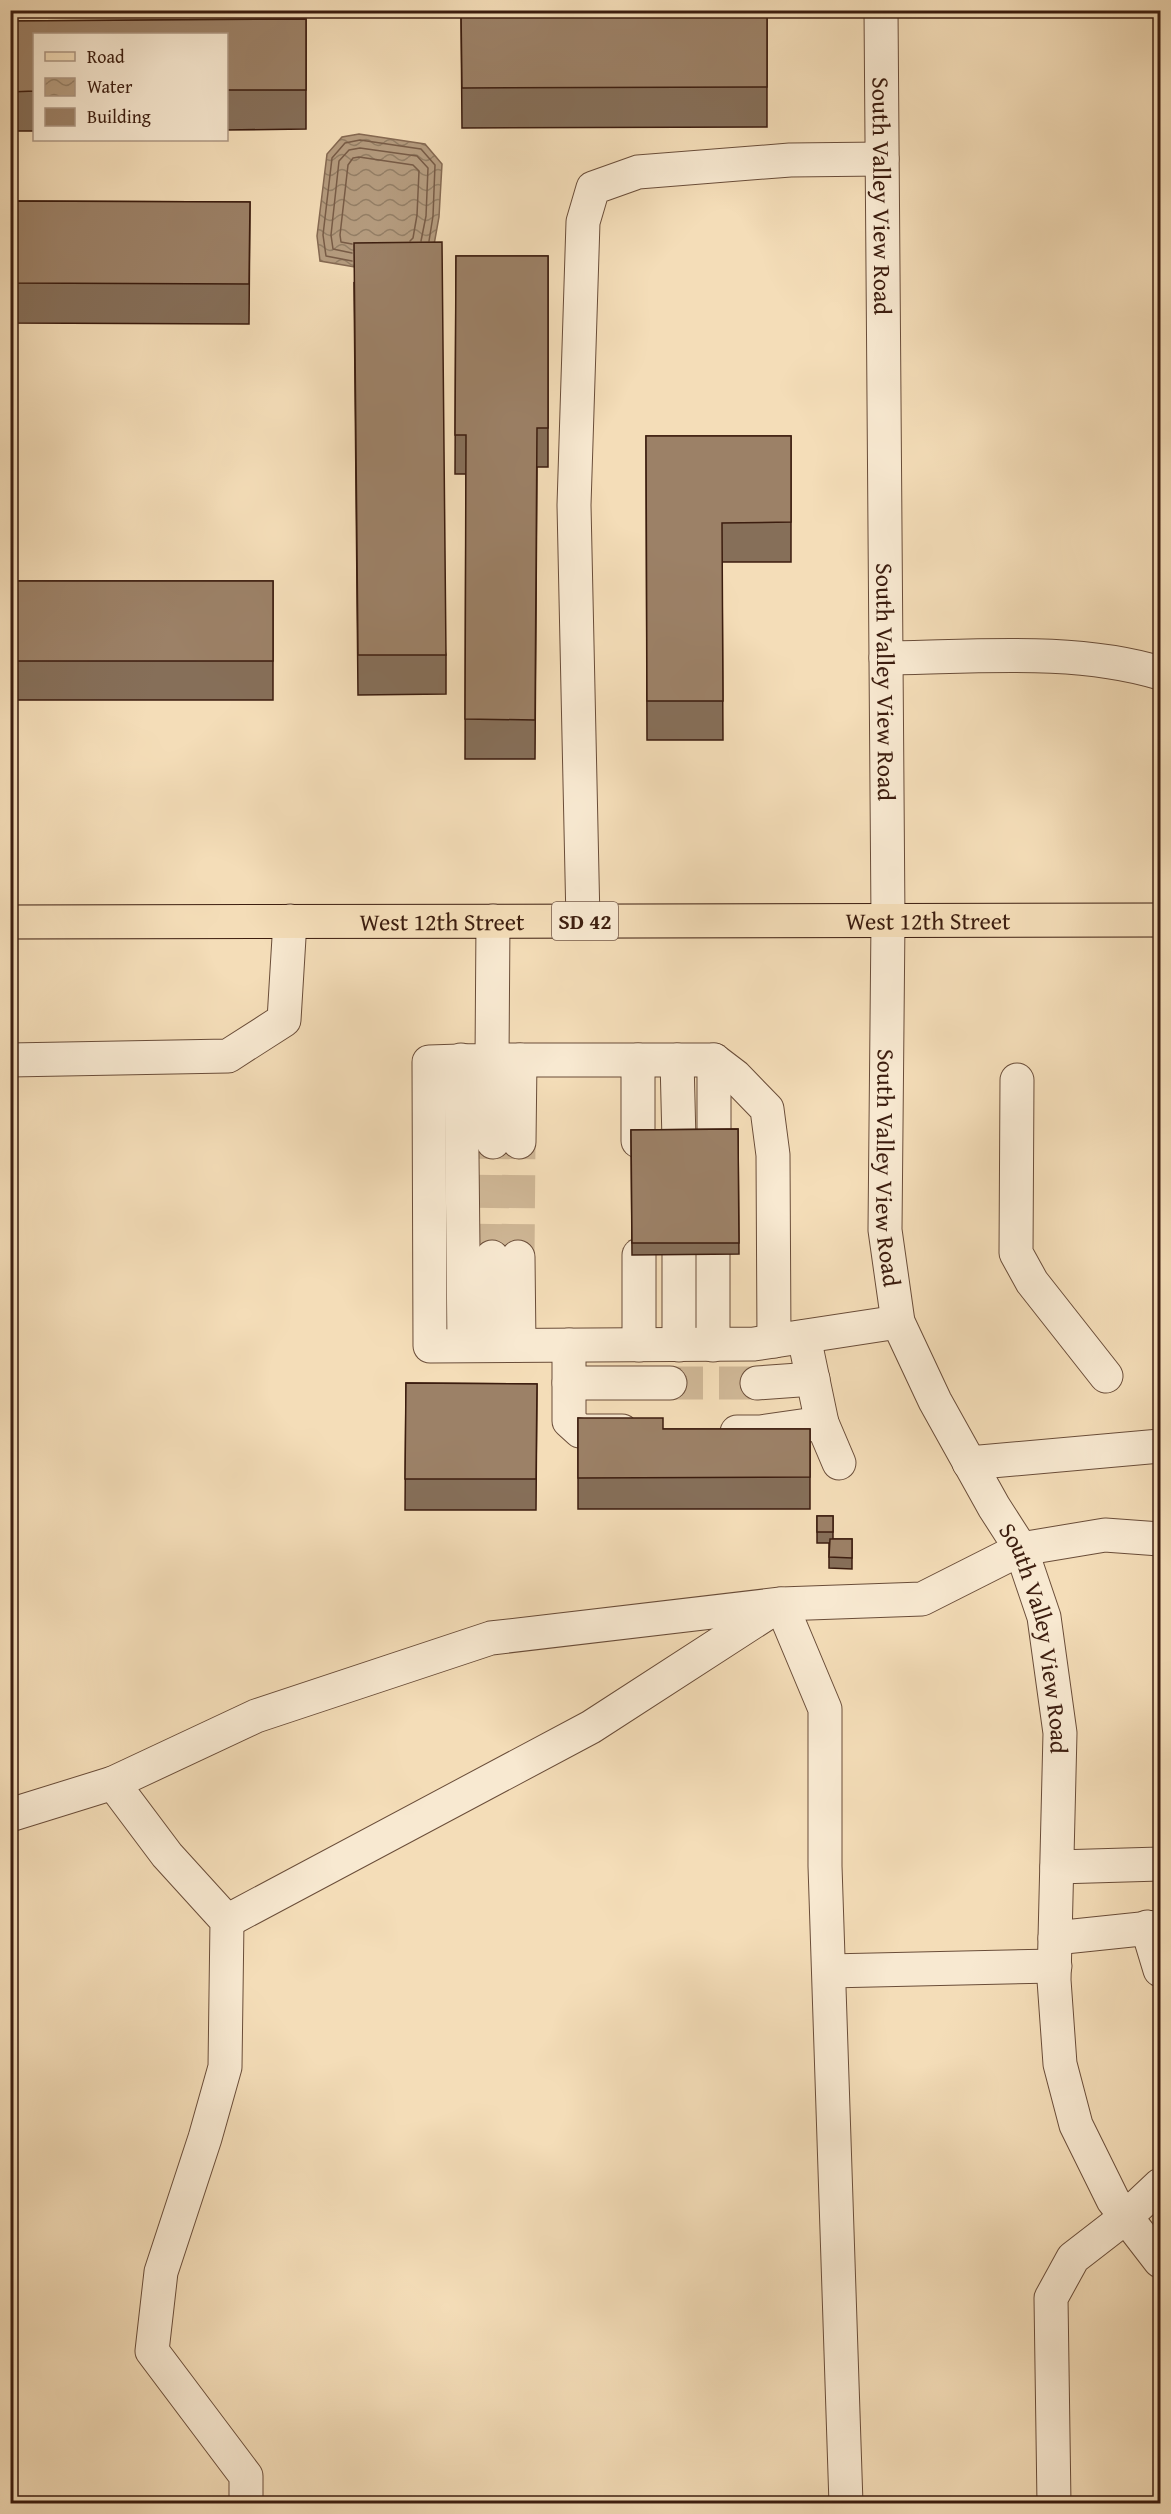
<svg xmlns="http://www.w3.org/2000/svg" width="1171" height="2514" font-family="'Gentium Book Plus',serif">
<defs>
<pattern id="water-waves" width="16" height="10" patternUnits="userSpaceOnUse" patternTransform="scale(1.5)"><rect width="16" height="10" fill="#b59c7f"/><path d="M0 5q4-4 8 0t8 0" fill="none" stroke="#947f66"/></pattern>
</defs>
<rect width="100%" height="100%" fill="#f4ddb8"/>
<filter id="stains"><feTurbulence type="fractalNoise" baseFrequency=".00333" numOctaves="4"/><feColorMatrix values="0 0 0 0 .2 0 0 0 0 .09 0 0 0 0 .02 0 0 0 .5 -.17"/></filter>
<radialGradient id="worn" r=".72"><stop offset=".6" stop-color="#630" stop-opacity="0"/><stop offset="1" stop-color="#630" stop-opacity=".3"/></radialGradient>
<path fill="url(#water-waves)" stroke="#856952" stroke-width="1.5" d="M359,134L425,144L442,164L439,217L432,256L355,267L320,261L317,236L327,154L342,137Z"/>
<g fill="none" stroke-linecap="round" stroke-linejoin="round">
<g stroke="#785c47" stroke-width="1.5">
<path d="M352,244L341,242L340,235L348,165L353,158L359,157L413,165L419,171L417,215L413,238L410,241"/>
<path d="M352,253L333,249L331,235L339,161L349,150L360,148L417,156L428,168L426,216L421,241"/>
<path d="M352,261L326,256L323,235L332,158L345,143L360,140L421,149L435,165L433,216L429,241"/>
</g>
<g stroke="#cfb796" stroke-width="33" stroke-dasharray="33 16" stroke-linecap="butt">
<path d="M492,1257L493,1142"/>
<path d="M518,1257L519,1142"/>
<path d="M670,1383H757"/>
</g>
<defs>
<g id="minor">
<path id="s1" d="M881,10L888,920L885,1230L898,1322L935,1401L994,1507L1021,1549L1044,1617L1060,1733L1054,1980L1060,2064L1076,2125L1113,2200L1160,2261"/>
<path d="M886,658C974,657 1075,647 1160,673"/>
<path d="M493,921L492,1060L429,1062L430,1346L754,1344L898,1322"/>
<path d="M583,921L574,505L583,222L593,188L638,172L790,160L882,159"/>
<path d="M10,1060L228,1056L284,1020L290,921"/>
<path d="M461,1060L464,1345"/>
<path d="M638,1060V1141"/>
<path d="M677,1060L679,1141"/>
<path d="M714,1060V1140"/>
<path d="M1017,1080L1016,1253L1032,1282L1106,1376"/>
<path d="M493,1142L492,1060H714L735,1076L767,1109L773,1155L774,1341"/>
<path d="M519,1142L520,1060"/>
<path d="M713,1254V1345"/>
<path d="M639,1255V1345"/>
<path d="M679,1255V1345"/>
<path d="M518,1257L519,1345"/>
<path d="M491,1345L492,1257"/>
<path d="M569,1345V1421L580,1431H622"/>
<path d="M569,1383H670"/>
<path d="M757,1383L813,1379"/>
<path d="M822,1423L839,1463"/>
<path d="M737,1432H760L822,1423L804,1337"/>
<path d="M969,1463L1160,1446"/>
<path d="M113,1783L167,1855L227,1921L225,2067L205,2138L161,2272L152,2351L246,2476V2504"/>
<path d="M10,1815L113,1783L256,1716L491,1638L781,1604L922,1599L1021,1549L1105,1535L1160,1539"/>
<path d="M1057,1867L1160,1864"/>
<path d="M227,1921L591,1727L781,1604L825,1709V1866L846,2504"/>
<path d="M1147,1927L1160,1970"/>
<path d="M1055,1938L1160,1927"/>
<path d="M829,1971L1055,1966"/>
<path d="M1054,2504L1051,2298L1073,2258L1126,2217L1160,2185"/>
</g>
<g id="major">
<path id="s2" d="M10,922L1160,920"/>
</g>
</defs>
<use href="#minor" stroke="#6a4d39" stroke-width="35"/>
<use href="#major" stroke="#3c1d0f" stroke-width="35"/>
<use href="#minor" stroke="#f8e9d1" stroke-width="33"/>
<use href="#major" stroke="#f4ddb8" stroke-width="33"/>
</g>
<g fill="#866f59" stroke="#3c1d0f" stroke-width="1.5">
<path d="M461,10H767V127L462,128Z"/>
<path d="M306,19V129L226,130V34H34V131H10V21Z"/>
<path d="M10,201L250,202L249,324L10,323Z"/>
<path d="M456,256H548V467H537L535,759H465L466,474H455Z"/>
<path d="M354,282L446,655V694L358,695Z"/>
<path d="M646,436H791V562H722L723,740H647Z"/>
<rect x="10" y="581" width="263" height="119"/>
<path d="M738,1129L739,1254L632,1255L631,1130Z"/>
<path d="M406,1383L537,1384L536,1510H405Z"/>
<path d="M578,1418L663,1429H810V1509H578Z"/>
<path d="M817,1516H833V1539H852V1569L829,1568V1543H817Z"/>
</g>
<g fill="#9c8167" stroke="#3c1d0f" stroke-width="1.5">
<path d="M461,10H767V87L462,88Z"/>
<path d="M306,19V90H226V34H34V91L10,92V21Z"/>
<path d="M10,201L250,202L249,284L10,283Z"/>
<path d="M442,242L446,655H358L354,243Z"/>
<path d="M456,256H548V428H537L535,720L465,719L466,435H455Z"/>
<path d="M646,436H791V522L722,523L723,701H647Z"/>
<rect x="10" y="581" width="263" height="80"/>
<path d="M738,1129L739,1243H632L631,1130Z"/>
<path d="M406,1383L537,1384L536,1479H405Z"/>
<path d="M578,1418H663V1429H810V1477L578,1478Z"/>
<rect x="817" y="1516" width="16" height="16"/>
<path d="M830,1539H852V1558L829,1557Z"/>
</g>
<g text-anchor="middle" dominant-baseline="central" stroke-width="4.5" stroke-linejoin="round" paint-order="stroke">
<rect fill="#f8e9d1" stroke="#745a49" stroke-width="1.5" x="552" y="902" width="66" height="38" rx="4.5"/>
<g font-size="22" font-weight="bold" fill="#3c1d0f">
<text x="585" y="921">SD 42</text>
</g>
<g font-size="24" fill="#3c1d0f" stroke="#f8e9d1">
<text stroke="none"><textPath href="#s1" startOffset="186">South Valley View Road</textPath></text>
<text stroke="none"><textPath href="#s1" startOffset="672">South Valley View Road</textPath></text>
<text stroke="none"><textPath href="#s2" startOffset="918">West 12th Street</textPath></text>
<text stroke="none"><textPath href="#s2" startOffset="432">West 12th Street</textPath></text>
<text stroke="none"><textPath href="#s1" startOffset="1158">South Valley View Road</textPath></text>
<text stroke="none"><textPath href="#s1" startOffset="1662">South Valley View Road</textPath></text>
</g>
</g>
<rect width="1171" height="2514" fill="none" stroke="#f4ddb8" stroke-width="36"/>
<rect x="12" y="12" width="1147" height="2490" fill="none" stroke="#3c1d0f" stroke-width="3"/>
<rect x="18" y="18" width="1135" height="2478" fill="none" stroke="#3c1d0f" stroke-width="1.5"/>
<rect x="33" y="33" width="195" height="108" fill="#f8e9d1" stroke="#ad9783" stroke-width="1.5"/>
<rect x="45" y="52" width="30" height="9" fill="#f4ddb8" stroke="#ad9783" stroke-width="1.5"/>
<text x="87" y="63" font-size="18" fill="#3c1d0f">Road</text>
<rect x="45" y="78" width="30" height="18" fill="url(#water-waves)" stroke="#ad9783" stroke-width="1.5"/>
<text x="87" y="93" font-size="18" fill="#3c1d0f">Water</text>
<rect x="45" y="108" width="30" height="18" fill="#9c8167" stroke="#ad9783" stroke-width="1.5"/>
<text x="87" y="123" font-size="18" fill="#3c1d0f">Building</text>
<rect width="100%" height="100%" filter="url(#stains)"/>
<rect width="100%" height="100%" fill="url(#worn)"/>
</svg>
